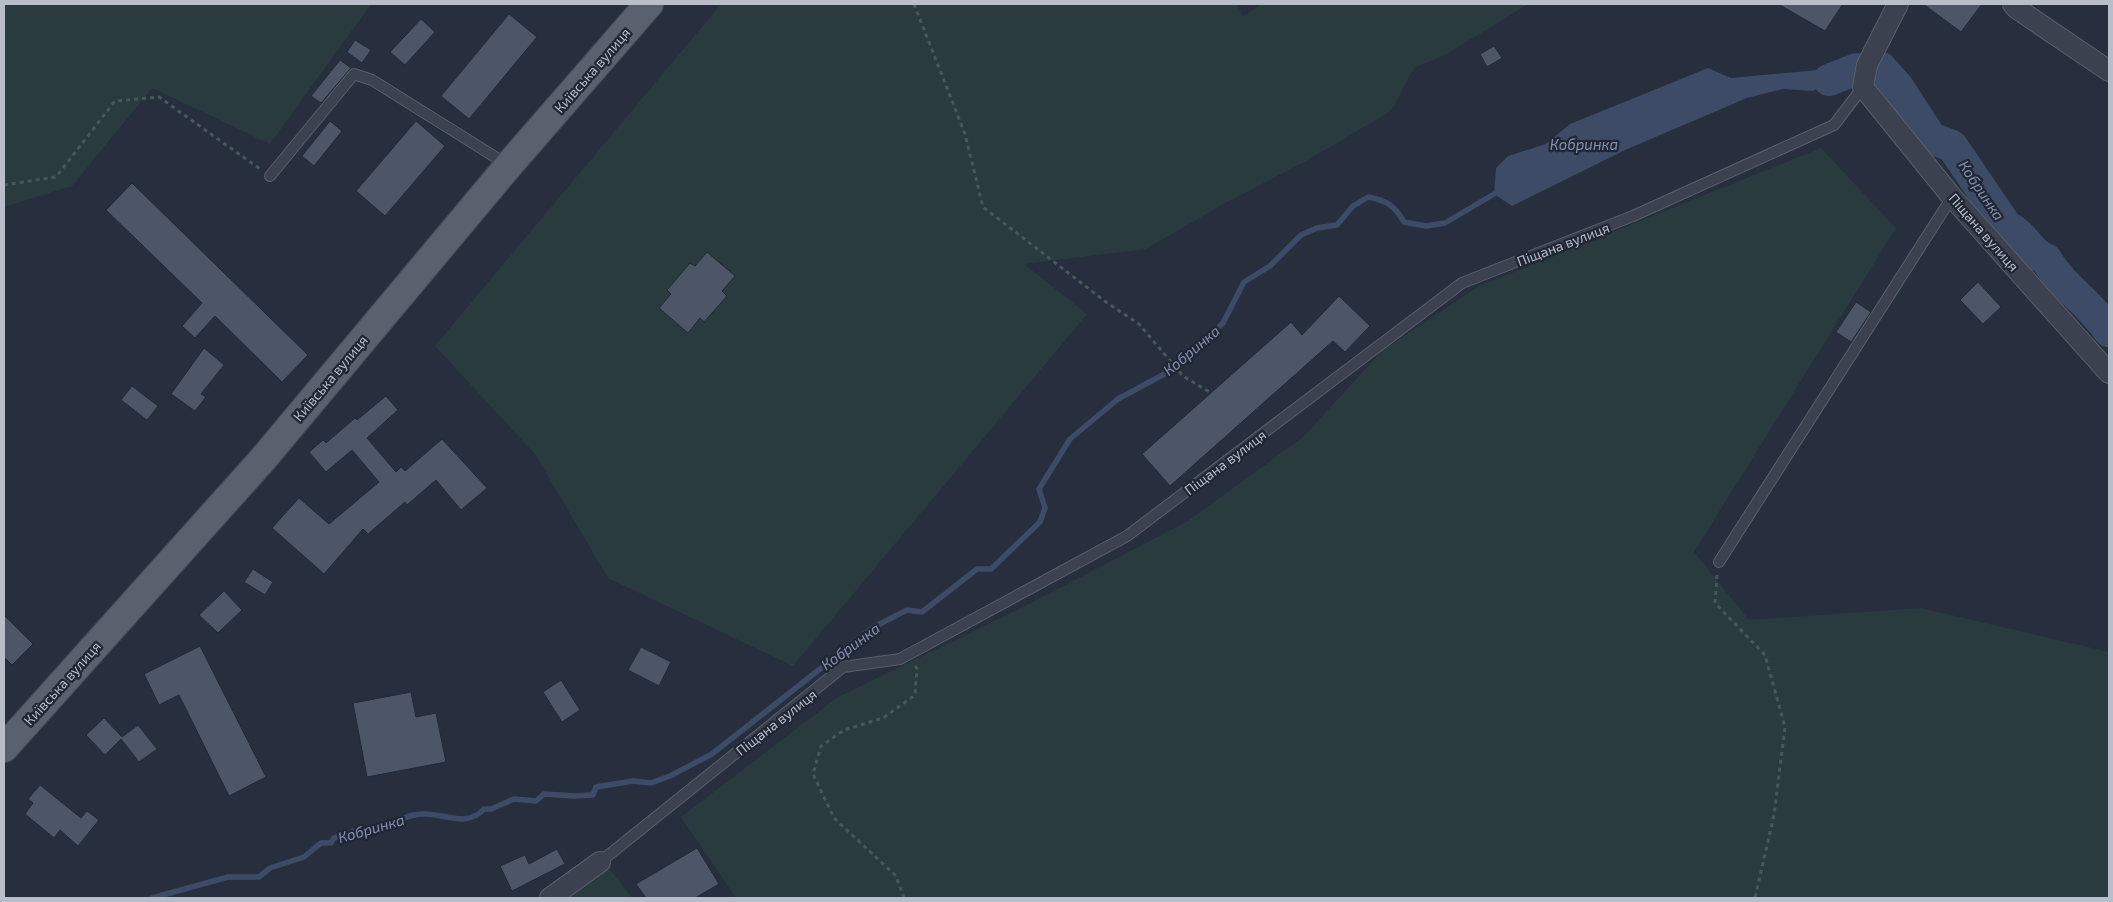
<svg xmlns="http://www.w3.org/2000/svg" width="2113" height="902" font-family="'Exo 2',sans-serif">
<rect width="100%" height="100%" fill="#272f3e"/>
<g fill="#293b3f">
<path d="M4,4H371L270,144L152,88L72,186L4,207Z"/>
<path d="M721,4H1237L1243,17L1260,4H1528L1447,54L1414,68L1391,111L1308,160L1218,207L1146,249L1024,264L1087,314L793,666L608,578L535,454L435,346Z"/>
<path d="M1821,148L1896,228L1694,552L1749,620L1921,608L2109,652V898H736L681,817L838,697L1029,604L1188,521L1303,437L1382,351L1477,287Z"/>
<path d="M609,868L632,898H566Z"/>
</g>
<path fill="#3e4b66" d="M1708,68L1731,78L1818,70L1829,80L1813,91L1783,89L1747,98L1625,150L1512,206L1494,194L1496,168L1508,156L1546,144L1570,124Z"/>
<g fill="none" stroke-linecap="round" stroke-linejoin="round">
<path stroke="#3e4b66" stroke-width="5.5" d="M152,898L228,877H259L270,868L304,857L321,843H331L334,838L353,831L359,834C370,827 373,828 384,825C398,822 410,813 425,814C446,814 467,828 484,809H491L514,799L536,801L544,794L575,796L593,795L596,787L633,781L651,783L670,776L712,754L872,628L907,610L922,612L977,569H991L1040,522L1045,508L1039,489L1070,439L1118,399L1172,370L1223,323L1244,282L1270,266L1301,235L1317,228L1337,225L1353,206L1368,197C1386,200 1395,206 1404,222L1426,226L1445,223L1494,194"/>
<g stroke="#3e4b66" stroke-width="32">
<path d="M1881,68L1898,87L1931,138L1952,146L2007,227C2024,233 2029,254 2046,259C2062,287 2091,304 2109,331"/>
<path d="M1829,80L1857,69"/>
</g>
</g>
<g fill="#4d5667" stroke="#222836">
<path d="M1778,4H1843L1825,31Z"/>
<path d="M1923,4H1982L1961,32Z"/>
<path d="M509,14L537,37L469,119L441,96Z"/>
<path d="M421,19L435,32L405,65L390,52Z"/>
<path d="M355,40L371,50L362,63L347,52Z"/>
<path d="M1494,46L1502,58L1487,67L1480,54Z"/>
<path d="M340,60L351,68L321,103L311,96Z"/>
<path d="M330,121L342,131L314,166L302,156Z"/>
<path d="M416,121L445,146L385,216L356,191Z"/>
<path d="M132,183L308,355L282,382L215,316L195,338L182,326L202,303L106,210Z"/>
<path d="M707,252L735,276L722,291L727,296L704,322L700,318L688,333L659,308L671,294L667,290L690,263L695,266Z"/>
<path d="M1978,282L2001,307L1983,324L1960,300Z"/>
<path d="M1339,296L1370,326L1345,352L1333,341L1170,486L1142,454L1291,322L1302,335Z"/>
<path d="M1856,302L1871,312L1851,342L1836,332Z"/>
<path d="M204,348L224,365L201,394L206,397L195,411L171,394Z"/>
<path d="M132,386L158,406L147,420L121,400Z"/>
<path d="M386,396L398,410L367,438L396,472L401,467L405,471L442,439L487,488L461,510L436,480L407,505L405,502L368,534L363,529L324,574L272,528L299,498L329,524L379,482L352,450L326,472L309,452L323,440L326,443L355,418L357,420Z"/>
<path d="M253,569L273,582L265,595L244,582Z"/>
<path d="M224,591L242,610L218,633L199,615Z"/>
<path d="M4,615L33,644L12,665L4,657Z"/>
<path d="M200,646L266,777L229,796L179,695L159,705L144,674Z"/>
<path d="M641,647L671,662L659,686L628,670Z"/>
<path d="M561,680L580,710L562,722L543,692Z"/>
<path d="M411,692L416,717L436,713L446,762L367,777L353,703Z"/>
<path d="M104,718L122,737L138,725L157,749L139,762L121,739L105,755L86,735Z"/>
<path d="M40,785L81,818L87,811L99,820L78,846L60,830L54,838L25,814L33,803L28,799Z"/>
<path d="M697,848L719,884L695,898H646L636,884Z"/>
<path d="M557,849L565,864L512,891L500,866L525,855L529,864Z"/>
</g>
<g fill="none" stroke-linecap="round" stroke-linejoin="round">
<defs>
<g id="lane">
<path d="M270,176L354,74L372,80L508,165"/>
<path d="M1719,562L1952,197"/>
<path d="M600,862L843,667L900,659L1127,536L1462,283L1633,216L1834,125L1863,87"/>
</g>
<g id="street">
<path d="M1898,4L1867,65L1863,87L1952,197L2109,373"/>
<path d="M2013,4L2016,8L2109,71"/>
<path d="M550,898L600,862"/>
</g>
<path id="primary" d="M4,748L263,459L509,165L649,4"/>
</defs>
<use href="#lane" stroke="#595f6c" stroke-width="12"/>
<use href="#street" stroke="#595f6c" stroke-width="22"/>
<use href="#primary" stroke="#444a58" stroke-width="30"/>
<g stroke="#47585c" stroke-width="3" stroke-dasharray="4 4" stroke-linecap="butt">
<path d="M914,4L965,134L983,207L1106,302L1139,324L1183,376L1211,393"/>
<path d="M4,185L56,177L115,101L159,97L260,169"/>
<path d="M1717,575L1715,603L1765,655L1785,727L1774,815L1755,898"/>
<path d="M904,898L896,876L834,818L813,774L821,746L844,730L883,718L915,695L917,669L915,665"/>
</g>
<use href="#lane" stroke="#3b414e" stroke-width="10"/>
<use href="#street" stroke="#3b414e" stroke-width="20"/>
<use href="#primary" stroke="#59606e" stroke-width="28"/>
</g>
<g text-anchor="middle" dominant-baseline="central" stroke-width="4.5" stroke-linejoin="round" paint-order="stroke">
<g font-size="14" fill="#b7bdc9" stroke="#202634">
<text transform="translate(592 70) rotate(-49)">Київська вулиця</text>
<text transform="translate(1984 232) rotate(49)">Піщана вулиця</text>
<text transform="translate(1563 244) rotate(-21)">Піщана вулиця</text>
<text transform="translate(330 378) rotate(-50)">Київська вулиця</text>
<text transform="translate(1225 462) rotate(-37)">Піщана вулиця</text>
<text transform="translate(62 683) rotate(-48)">Київська вулиця</text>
<text transform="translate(776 722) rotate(-38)">Піщана вулиця</text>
</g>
<g font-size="15" font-style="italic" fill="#8190ae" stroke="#202634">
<text x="1584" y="144">Кобринка</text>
<text transform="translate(1982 190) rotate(56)">Кобринка</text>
<text transform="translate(1191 350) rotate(-40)">Кобринка</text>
<text transform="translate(850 646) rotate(-36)">Кобринка</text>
<text transform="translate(371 828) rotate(-16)">Кобринка</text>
</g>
</g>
<rect width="2113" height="902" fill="none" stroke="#b7bdc9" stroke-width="10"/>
</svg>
